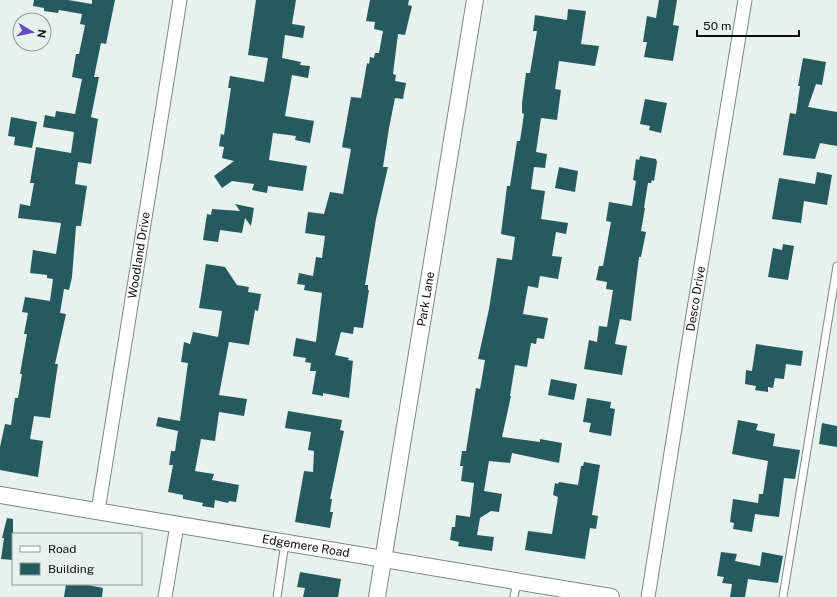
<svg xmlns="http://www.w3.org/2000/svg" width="837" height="597" font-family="'Public Sans',sans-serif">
<rect width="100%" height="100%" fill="#e7f2ef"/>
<g fill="#255b5e">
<path d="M34,0H68L92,4V0H115L106,44L101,43L94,77H99L91,117L98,119L91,164L78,162L75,184L87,186L81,226H76L72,277L69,290L64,289L60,313L66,314L55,364H58L50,418L34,416L30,439L43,441L38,477L0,470V447L5,424L11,425L15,398H18L22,374H20L27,334H24L28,313L22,312L25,297L50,301L53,279L47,278V275L30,273L33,250L56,254L61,223L18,218L20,204L30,206L34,183H30L36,147L71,153L74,132L43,127L45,115L55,117L56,111L75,114L82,79L72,77L76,54H79L85,25L80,24L82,14L59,10L58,13L44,11V8L33,6Z"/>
<path d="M256,0H296L292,24L305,26L303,38L285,35L282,58L301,62L300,65L310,66L308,78L292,75L285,116L314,121L310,143L295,140L296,136L273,133L269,160L307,166L303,191L268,186L267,193L252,190L254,184L232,181L222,188L214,176L234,161L222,158L224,147L219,146L221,134L224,135L231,88H228L230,76L264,82L268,58L248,55Z"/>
<path d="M370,0H409L408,5L412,6L405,35L398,34L393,74L396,75L395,81L406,83L403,99L395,98L389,128L383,167H388L376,219L365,285H368V290H369L363,328L354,327L353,334L341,332L335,355L349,358L348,360L353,361L349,398L323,393V396L312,394L316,371H310L311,363L305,362L306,358L293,356L296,338L316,342L322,293L304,290L305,285L297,284L299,273L313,276L316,257L322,258L325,236L305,233L308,212L324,214L330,192L343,194L351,149L342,147L351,97L361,98L367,63L369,64L370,57L374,58L375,53H379L383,31L374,29L375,22L366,21Z"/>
<path d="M659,0H677L673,25L679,26L673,61L644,57L647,42H643L647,16L656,18Z"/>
<path d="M568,9L586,11L581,44L599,46L595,66L559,61L555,89L561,90L557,120L541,118L536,152L547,154L545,168L534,167L531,189L545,191L541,219L568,223L566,234L556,232L552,256L562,257L558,279L540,276L538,288L528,286L523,314L548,318L544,339L537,338L536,344L531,343L527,367L515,365L510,396H511L502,437L540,442V439L562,443L559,463L512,453L510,463L489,461L484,491L502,494L499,512L491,511L480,518L477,535L494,537L492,551L458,546L459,542L450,540L452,527H455L456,515L470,517L474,483L461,481L463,466H460L462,451H466L476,388L480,389L485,360L478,359L489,309L497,258L512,260L515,237L501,234L507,186H510L517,141H520L524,114L522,113V103L526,73H530L537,31H533L535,15L567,20Z"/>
<path d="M803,58L826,62L822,85L816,84L808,107L837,112V146L820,143L815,159L783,155L790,113L796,114L800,86H798Z"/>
<path d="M645,99L667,103L661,133L649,130L650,126L640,124Z"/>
<path d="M11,117L37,122L32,148L14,145L15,137L8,136Z"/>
<path d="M640,156L656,159L657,162L654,181L652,180L651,183H648L644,208H645L641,231L646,232L641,257H639L631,321L620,319L615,344L627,346L622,375L584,369L589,340L597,342L599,326L607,327L613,290L606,289L607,282L596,280L599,266H603L611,222L606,221L609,202L632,206L636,181L633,180L636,159L639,160Z"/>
<path d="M559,167L578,171L575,192L555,188Z"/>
<path d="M817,172L832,175L827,205L804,201L801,223L772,219L779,178L815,184Z"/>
<path d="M235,204L254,208L251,226L245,218L242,233L220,230L218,242L203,240L207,214L211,215L212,209L240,211Z"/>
<path d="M783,244L794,246L788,280L768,277L773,248L782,250Z"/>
<path d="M206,264L225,267L237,285L249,287L248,292L261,294L258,311L255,310L249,345L229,342L219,395L247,399L244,416L219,412L215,441L201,439L195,471L214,474L212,480L239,485L236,502L229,501L228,503L215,500L214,508L202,506L203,503L183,499V495L168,492L173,465H169L171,451H175L178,431L156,426L158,417L180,421L188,363L181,362L184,342L190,344L193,332L218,337L222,311L199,308Z"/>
<path d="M756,344L803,351L801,366L786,364L784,379L775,378L773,388L768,387V392L755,390L756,386L745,384L746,370L752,371Z"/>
<path d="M551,379L577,384L574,400L548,395Z"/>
<path d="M587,398L611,402L610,408L615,409L611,436L589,432L591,423L583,422Z"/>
<path d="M288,411L342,420L340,430L344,431L330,499H332L330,512H333L330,528L295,522L304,471L313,472L314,451L308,450L311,432L285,428Z"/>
<path d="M738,420L758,424L756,430L775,434L773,446L800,450L795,479L784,478L779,517L755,514L752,532L733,529L734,523L730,522L733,499L758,503L759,494H763L768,461L732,454Z"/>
<path d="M822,423L837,426V447L819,444Z"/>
<path d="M584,462L600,465L592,515L598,516L596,529L590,528L585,559L525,550L528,531L552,534L558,497L553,495L555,483L558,484L559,482L578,485L581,466H583Z"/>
<path d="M7,518L13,519V560L1,559L4,538H2Z"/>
<path d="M721,552L737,554L735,561L760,566L762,552L783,556L778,583L748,579L745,597H730L732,584L722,583L724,577L717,576Z"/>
<path d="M300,572L341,579L338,597H303L305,588L297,587Z"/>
<path d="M66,584H82L103,588L102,597H64Z"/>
</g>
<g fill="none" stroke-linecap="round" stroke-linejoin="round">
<defs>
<g id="service">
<path d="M277,597L285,543"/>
<path d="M514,597L517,581"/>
<path d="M783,597L837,266"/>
</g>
<g id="minor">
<path id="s1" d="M98,511L180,0"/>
<path d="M165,597L177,525"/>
<path id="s2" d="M648,597L693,315L745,0"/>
</g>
<g id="tertiary">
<path id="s3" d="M0,495L611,597"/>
<path id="s4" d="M377,597L475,0"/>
</g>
</defs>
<use href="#service" stroke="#7f8885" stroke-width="9"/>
<use href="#minor" stroke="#7f8885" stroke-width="15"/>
<use href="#tertiary" stroke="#7f8885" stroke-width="18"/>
<use href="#service" stroke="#fff" stroke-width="7"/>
<use href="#minor" stroke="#fff" stroke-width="13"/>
<use href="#tertiary" stroke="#fff" stroke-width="16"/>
</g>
<g text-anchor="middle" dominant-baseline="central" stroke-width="4" stroke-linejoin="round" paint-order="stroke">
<g font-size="12" fill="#0c0f0e" stroke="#e7f2ef">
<text stroke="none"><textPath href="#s1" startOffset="259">Woodland Drive</textPath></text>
<text stroke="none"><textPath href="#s2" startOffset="302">Desco Drive</textPath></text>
<text stroke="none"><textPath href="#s4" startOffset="302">Park Lane</textPath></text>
<text stroke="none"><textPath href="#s3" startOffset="310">Edgemere Road</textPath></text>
</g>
</g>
<rect x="12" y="533" width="130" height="52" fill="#e7f2ef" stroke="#8f9795"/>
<rect x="20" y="546" width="20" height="6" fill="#ffffff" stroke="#8f9795"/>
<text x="48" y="553" font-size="12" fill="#0c0f0e">Road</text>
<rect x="20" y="563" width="20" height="12" fill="#255b5e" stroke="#8f9795"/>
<text x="48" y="573" font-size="12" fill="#0c0f0e">Building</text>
<g transform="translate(32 32) rotate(99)"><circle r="19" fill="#e7f2ef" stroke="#8f9795"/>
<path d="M0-3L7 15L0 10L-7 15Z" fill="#6349c2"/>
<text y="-6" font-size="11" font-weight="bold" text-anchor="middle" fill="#0c0f0e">N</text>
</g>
<path d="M697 30v6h102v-6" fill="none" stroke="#0c0f0e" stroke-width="2"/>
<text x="703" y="30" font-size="12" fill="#0c0f0e" stroke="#e7f2ef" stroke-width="3" paint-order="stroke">50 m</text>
</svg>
